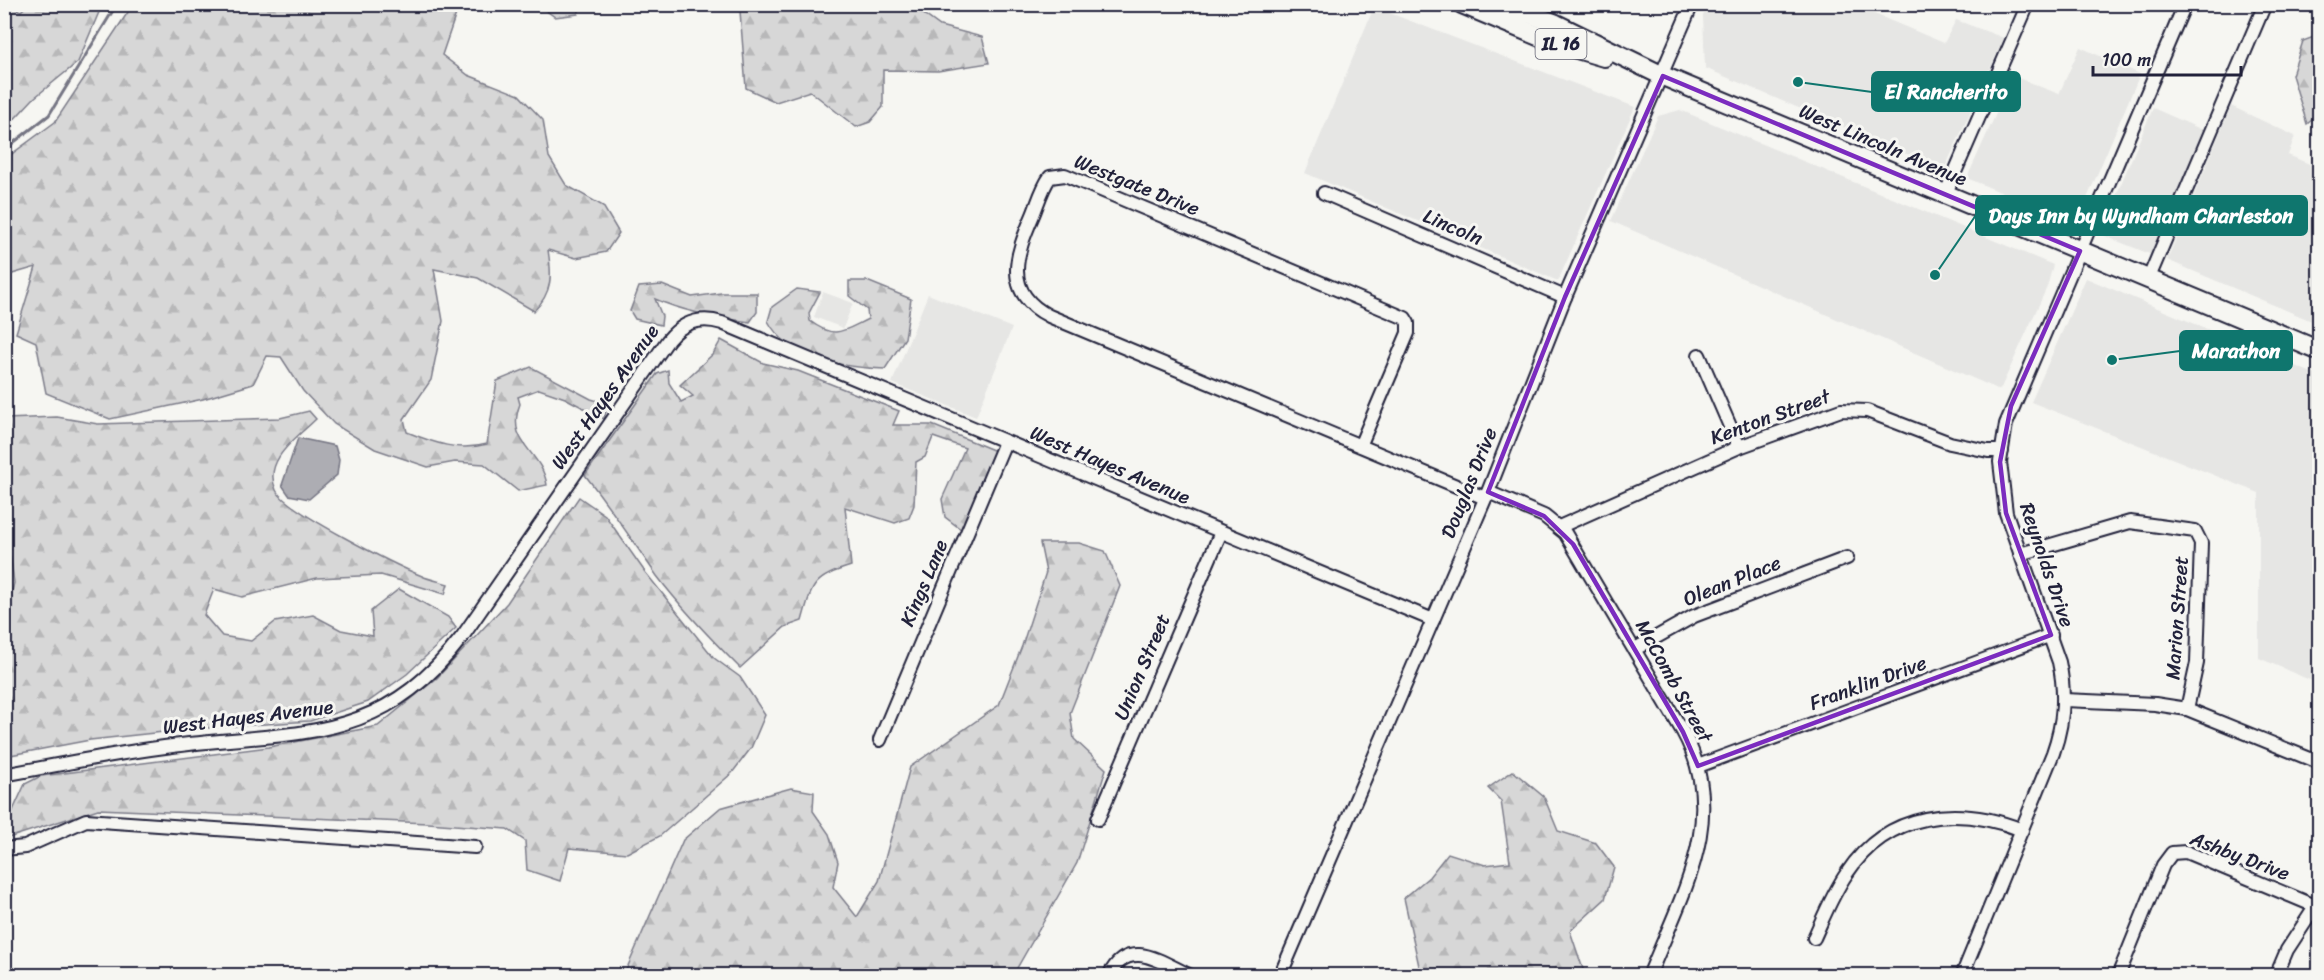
<svg xmlns="http://www.w3.org/2000/svg" width="2324" height="980" font-family="Sriracha,sans-serif">
<defs>
<pattern id="forest-firs" width="22" height="20" patternUnits="userSpaceOnUse" patternTransform="scale(1.5)"><rect width="22" height="20" fill="#d7d7d7"/><path d="M5 1l3.5 6h-7zM16 11l3.5 6h-7z" fill="#b8b8b9"/></pattern>
</defs>
<rect width="100%" height="100%" fill="#f6f6f2"/>
<filter id="ink" filterUnits="userSpaceOnUse"><feTurbulence type="fractalNoise" baseFrequency=".0167" numOctaves="2"/><feDisplacementMap in="SourceGraphic" scale="12" xChannelSelector="R" yChannelSelector="G"/><feConvolveMatrix kernelMatrix="1 2 1 2 8 2 1 2 1" color-interpolation-filters="sRGB"/></filter>
<g filter="url(#ink)">
<g fill="#e6e6e4">
<path d="M1708,4L1853,5L1944,43L1956,20L2004,38L1944,170L1705,68L1703,16Z"/>
<path d="M1374,7L1635,107L1558,281L1305,173Z"/>
<path d="M2080,47L2140,74L2076,224L1967,178L2013,76L2059,94Z"/>
<path d="M2231,106L2295,136L2288,155L2319,168V324L2167,260Z"/>
<path d="M2153,108L2205,131L2152,255L2100,234Z"/>
<path d="M1680,110L2053,265L2047,287L2000,390L1611,221L1658,116Z"/>
<path d="M2086,278L2319,376V684L2259,658V493L2031,402Z"/>
<path d="M823,292L853,303L843,328L814,317Z"/>
<path d="M928,294L1012,328L976,417L892,383Z"/>
</g>
<g fill="url(#forest-firs)" stroke="#7c7c89" stroke-width="1.5">
<path d="M5,4L21,11L27,5H102L78,62L34,98L5,129Z"/>
<path d="M136,4L459,5L442,55L468,75L519,95L543,120L549,157L566,185L603,206L619,233L606,252L576,258L548,250C552,275 553,292 534,311L478,278L434,269L443,321L431,380L404,419L407,432C434,443 459,452 487,444L497,381L531,367L591,399L608,404L604,419L565,398L539,389L518,397L520,404C505,444 541,449 547,485L518,491L484,464L455,462L428,467L375,449L334,424L303,391L281,357L267,356L253,384L203,399L110,419L46,393L36,342L16,333L36,267L9,275L5,282V159L55,122L130,9Z"/>
<path d="M538,5H581L578,14L555,17Z"/>
<path d="M737,5H911L940,26L982,37L989,63L938,71L883,70V107L870,122L856,127L810,91L776,102L746,88L740,11Z"/>
<path d="M2319,35V114L2307,124L2292,75L2303,41Z"/>
<path d="M849,281H867L911,299L905,338L885,369C846,368 788,359 768,321L772,307L797,289L820,292L809,313L810,321C835,340 843,331 868,319L867,310L849,296Z"/>
<path d="M662,285L692,297L721,293H757V312L750,322C718,318 684,312 655,299L662,316L661,325L635,319L630,311L639,287Z"/>
<path d="M721,340L763,363L798,371L899,411L893,425H932L998,452L962,530L945,517L942,499L965,448L933,437L925,457L916,462L914,505L909,518L895,523L845,507L851,566C813,577 812,585 802,621L785,627L740,668C711,639 682,609 657,576C633,542 611,508 585,475L657,374L668,370L669,383L681,402L693,396L680,385L713,354Z"/>
<path d="M309,411L316,419C298,437 262,460 276,490C285,510 397,566 422,576C430,580 440,581 448,584L445,594L381,575L317,578L242,597L214,589L204,615L222,636L251,641L275,622L313,615L341,630L373,636L371,611L399,589L448,617L456,628L407,674L368,702L310,721L191,729L90,740L5,756V618L14,583L9,546H5V419L57,417L98,424L280,418Z"/>
<path d="M579,497L605,515L645,572L714,658L740,677L765,715L751,748L732,773L660,836L627,853L569,848L560,881L527,870L525,841L507,829L428,823L98,809L5,839V828L25,784L41,776L269,747L378,726L437,678L507,603Z"/>
<path d="M1040,543H1079L1105,551L1120,586L1070,713L1074,739L1106,769L1077,863L1013,975H624L683,840L720,808L791,788L814,792L813,811L829,834L838,862L833,887L857,917L879,881L910,767L999,705L1022,646L1046,572Z"/>
<path d="M1513,771L1544,797L1558,831L1596,843L1614,867L1605,899L1570,931L1585,975H1421L1404,898L1429,877L1448,853L1485,865L1510,862L1501,801L1488,788Z"/>
</g>
<path fill="#adadb3" stroke="#757583" stroke-width="1.5" d="M298,438L335,446L339,460L337,475L309,499L289,495L282,485Z"/>
<g fill="none" stroke-linecap="round" stroke-linejoin="round">
<path stroke="#757583" stroke-width="3" d="M4,150L49,115L117,4"/>
<defs>
<g id="minor">
<path d="M1324,193L1565,297"/>
<path d="M1945,195L2028,4"/>
<path d="M2148,280L2265,4"/>
<path d="M1699,355L1739,447"/>
<path d="M1360,446L1408,333V323L1405,318L1065,175L1050,177C1042,188 1038,203 1033,215C1016,254 1002,292 1049,316L1485,498"/>
<path d="M1488,492L1544,516L1565,533L1683,732C1730,817 1681,895 1649,976"/>
<path d="M1559,527L1739,447L1841,410L1867,411L1950,443L1988,451H2002"/>
<path d="M2020,554L2130,522L2195,531L2201,543L2197,663L2187,709"/>
<path d="M1635,649L1694,616L1847,558"/>
<path d="M2064,700L2155,704L2187,709L2320,763"/>
<path d="M880,740L1005,442"/>
<path d="M1698,766L2051,635"/>
<path d="M4,775C66,763 127,751 189,744C307,731 382,741 462,637L668,340C683,322 700,316 722,323L1433,620"/>
<path d="M1098,819L1221,532"/>
<path d="M4,849L25,847L86,820L475,847"/>
<path d="M1814,938C1824,916 1833,893 1847,873C1888,811 1958,805 2022,830"/>
<path d="M1109,976C1128,936 1162,963 1191,976"/>
<path d="M1280,976L1488,492L1565,297L1692,4"/>
<path d="M1962,976L2053,753C2064,722 2066,694 2059,662L2006,513L2000,462L2006,424L2185,4"/>
<path d="M2118,976L2163,865L2172,853L2186,852L2320,908"/>
<path d="M2276,976L2287,950L2319,901"/>
</g>
<g id="primary">
<path d="M1462,4L1550,41L1604,57"/>
<path d="M1505,4L1556,24L1663,76L2320,351"/>
</g>
</defs>
<use href="#minor" stroke="#22223b" stroke-width="16"/>
<use href="#primary" stroke="#22223b" stroke-width="22"/>
<use href="#minor" stroke="#f6f6f2" stroke-width="12"/>
<use href="#primary" stroke="#f6f6f2" stroke-width="18"/>
</g>
</g>
<path fill="none" stroke="#7b2cbf" stroke-width="4.5" stroke-linejoin="round" d="M1663,76L2080,251L2011,406L2000,462L2006,513L2051,635L1698,766L1683,732L1573,544L1544,516L1488,492L1565,297Z"/>
<g text-anchor="middle" dominant-baseline="central" stroke-width="6" stroke-linejoin="round" paint-order="stroke">
<rect fill="#f6f6f2" stroke="#626272" stroke-width="1.5" x="1535.5" y="29" width="51" height="30" rx="4.5"/>
<g font-size="18" font-weight="bold" fill="#22223b">
<text x="1561" y="44">IL 16</text>
</g>
<g font-size="20" fill="#22223b" stroke="#f6f6f2">
<text transform="translate(1883 145) rotate(23)">West Lincoln Avenue</text>
<text transform="translate(1137 185) rotate(22)">Westgate Drive</text>
<text transform="translate(1453 227) rotate(23)">Lincoln</text>
<text transform="translate(605 397) rotate(-55)">West Hayes Avenue</text>
<text transform="translate(1770 417) rotate(-20)">Kenton Street</text>
<text transform="translate(1110 465) rotate(23)">West Hayes Avenue</text>
<text transform="translate(1469 483) rotate(-68)">Douglas Drive</text>
<text transform="translate(2047 565) rotate(71)">Reynolds Drive</text>
<text transform="translate(1732 581) rotate(-22)">Olean Place</text>
<text transform="translate(924 583) rotate(-67)">Kings Lane</text>
<text transform="translate(2177 618) rotate(-86)">Marion Street</text>
<text transform="translate(1142 667) rotate(-67)">Union Street</text>
<text transform="translate(1674 681) rotate(61)">McComb Street</text>
<text transform="translate(1868 683) rotate(-20)">Franklin Drive</text>
<text transform="translate(248 717) rotate(-7)">West Hayes Avenue</text>
<text transform="translate(2240 856) rotate(21)">Ashby Drive</text>
</g>
</g>
<path fill="none" stroke="#0f766e" stroke-width="2" d="M1798 82L1872 92M1935 275L1976 215M2112 360L2180 351"/>
<g fill="#0f766e" stroke="#f6f6f2" stroke-width="2">
<circle cx="1798" cy="82" r="6"/>
<circle cx="1935" cy="275" r="6"/>
<circle cx="2112" cy="360" r="6"/>
</g>
<g fill="#0f766e" stroke="#0f766e" stroke-width="2">
<rect x="1872" y="72" width="148" height="39" rx="6"/>
<rect x="1976" y="196" width="331" height="39" rx="6"/>
<rect x="2180" y="331" width="112" height="39" rx="6"/>
</g>
<g font-size="21" text-anchor="middle" font-weight="bold" fill="#fff">
<text x="1946" y="99">El Rancherito</text>
<text x="2141" y="223">Days Inn by Wyndham Charleston</text>
<text x="2236" y="358">Marathon</text>
</g>
<rect width="2324" height="980" fill="none" stroke="#f6f6f2" stroke-width="24"/>
<rect x="12" y="12" width="2300" height="956" fill="none" stroke="#22223b" stroke-width="2" filter="url(#ink)"/>
<path d="M2093 66v9h148v-9" fill="none" stroke="#22223b" stroke-width="3"/>
<text x="2102" y="66" font-size="18" fill="#22223b" stroke="#f6f6f2" stroke-width="4.5" paint-order="stroke">100 m</text>
</svg>
